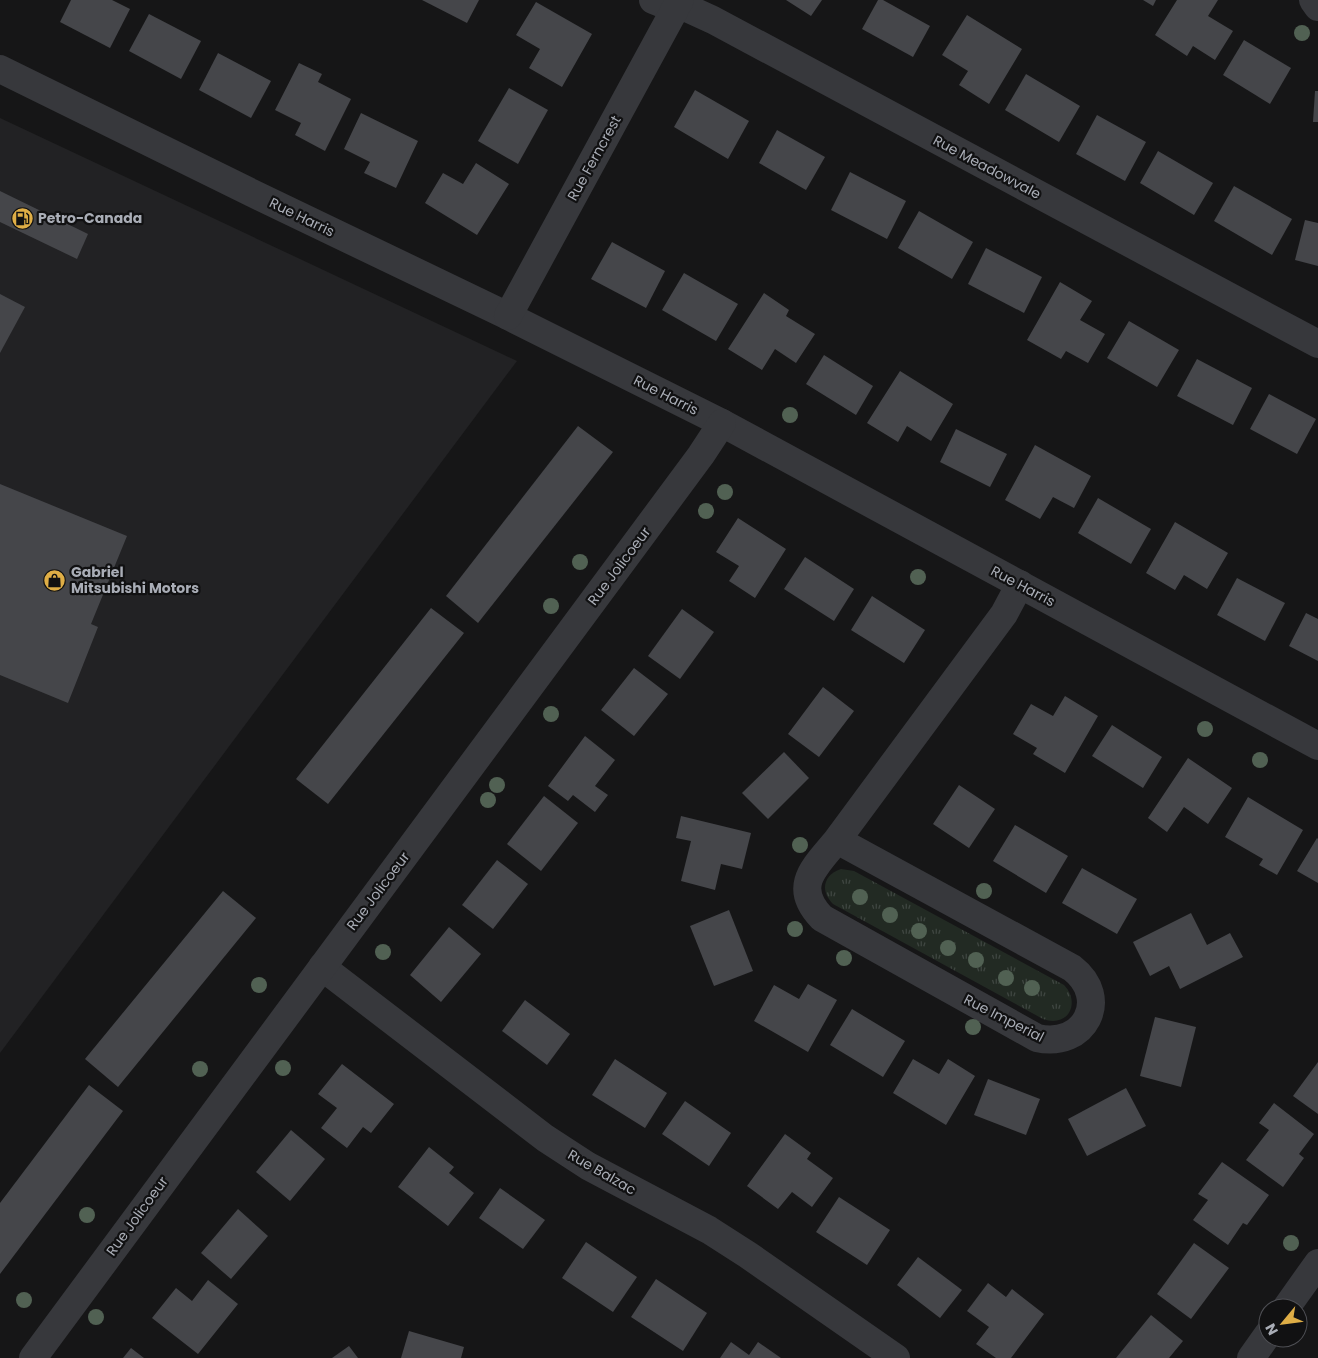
<svg xmlns="http://www.w3.org/2000/svg" width="1318" height="1358" font-family="Poppins,sans-serif">
<defs>
<pattern id="grass-tufts" width="24" height="20" patternUnits="userSpaceOnUse" patternTransform="scale(1.25)"><rect width="24" height="20" fill="#222a23"/><path d="M3 7l-1-3M5 7V3M7 7l1-3M15 17l-1-3M17 17v-4M19 17l1-3" fill="none" stroke="#3f4641"/></pattern>
</defs>
<rect width="100%" height="100%" fill="#161617"/>
<path fill="#222224" d="M0,118L517,361L0,1053Z"/>
<path fill="url(#grass-tufts)" d="M841,869L854,871L1064,985C1081,1003 1068,1028 1043,1019L833,904C820,891 823,875 841,869Z"/>
<g fill="#45464a">
<path d="M71,0H112L130,9L110,48L60,22Z"/>
<path d="M422,0H479L467,23Z"/>
<path d="M786,0H822L811,16Z"/>
<path d="M878,0H883L930,26L913,57L862,29Z"/>
<path d="M1143,0H1156L1153,6Z"/>
<path d="M1177,0H1218L1208,16L1233,31L1215,60L1193,46L1187,56L1155,35Z"/>
<path d="M536,2L592,34L562,87L529,68L540,49L516,35Z"/>
<path d="M149,14L201,41L181,79L129,51Z"/>
<path d="M967,15L1022,49L989,104L959,85L968,71L942,55Z"/>
<path d="M1244,40L1291,68L1270,104L1223,75Z"/>
<path d="M218,53L271,81L251,118L199,90Z"/>
<path d="M299,63L322,74L318,82L351,99L325,151L295,135L301,123L275,110Z"/>
<path d="M1026,74L1080,106L1059,142L1005,110Z"/>
<path d="M509,88L548,110L518,164L478,141Z"/>
<path d="M695,90L749,121L728,159L674,127Z"/>
<path d="M1315,91H1318V122H1313Z"/>
<path d="M361,113L418,141L396,188L364,173L370,162L344,149Z"/>
<path d="M1097,115L1146,142L1125,181L1076,154Z"/>
<path d="M777,130L825,157L806,190L759,163Z"/>
<path d="M1158,151L1213,183L1194,215L1140,183Z"/>
<path d="M476,163L509,184L477,235L425,203L443,173L463,184Z"/>
<path d="M850,172L906,201L887,239L831,210Z"/>
<path d="M1234,186L1292,219L1272,255L1214,221Z"/>
<path d="M0,191L88,234L77,259L0,222Z"/>
<path d="M919,211L973,242L952,279L898,248Z"/>
<path d="M1305,220L1318,223V266L1295,260Z"/>
<path d="M612,242L665,271L646,308L591,279Z"/>
<path d="M986,248L1042,277L1024,313L968,284Z"/>
<path d="M684,273L738,304L716,341L662,310Z"/>
<path d="M1060,282L1092,301L1080,320L1105,334L1088,363L1066,351L1061,359L1027,340Z"/>
<path d="M764,293L789,310L786,316L815,334L796,363L775,349L762,370L728,349Z"/>
<path d="M0,294L25,307L0,353Z"/>
<path d="M1129,321L1179,350L1157,387L1107,358Z"/>
<path d="M824,355L873,386L856,415L806,384Z"/>
<path d="M1197,359L1252,388L1233,425L1177,396Z"/>
<path d="M900,371L953,404L931,441L907,426L898,442L867,423Z"/>
<path d="M1269,394L1316,419L1297,454L1250,429Z"/>
<path d="M578,426L613,452L478,623L446,596Z"/>
<path d="M956,429L1007,454L990,487L940,462Z"/>
<path d="M1035,445L1091,476L1074,508L1053,497L1040,519L1005,500Z"/>
<path d="M0,484L127,536L91,624L98,627L68,703L0,675Z"/>
<path d="M1098,498L1151,529L1131,564L1078,533Z"/>
<path d="M738,518L786,549L755,598L729,581L739,566L716,552Z"/>
<path d="M1175,522L1228,553L1207,589L1184,575L1175,590L1146,573Z"/>
<path d="M805,557L854,589L834,621L784,589Z"/>
<path d="M1237,578L1285,603L1265,641L1217,615Z"/>
<path d="M872,596L925,630L904,663L851,630Z"/>
<path d="M431,608L464,633L328,804L296,779Z"/>
<path d="M682,609L714,632L680,679L648,656Z"/>
<path d="M1306,613L1318,619V661L1289,646Z"/>
<path d="M634,668L668,694L634,736L601,710Z"/>
<path d="M823,687L854,711L819,757L788,734Z"/>
<path d="M1065,696L1098,716L1065,773L1033,754L1037,748L1013,734L1031,704L1053,716Z"/>
<path d="M1112,725L1162,757L1143,788L1092,756Z"/>
<path d="M585,736L615,760L595,786L608,795L595,812L573,795L568,801L548,786Z"/>
<path d="M784,752L809,778L768,819L742,793Z"/>
<path d="M1188,758L1232,788L1208,824L1184,807L1167,832L1148,818Z"/>
<path d="M959,785L995,809L969,848L933,824Z"/>
<path d="M544,796L578,823L541,871L507,844Z"/>
<path d="M1248,797L1303,830L1277,875L1259,865L1263,859L1225,837Z"/>
<path d="M681,816L751,833L742,869L721,864L715,890L681,881L691,841L676,838Z"/>
<path d="M1015,825L1068,856L1046,893L993,861Z"/>
<path d="M1317,838L1318,839V883L1297,871Z"/>
<path d="M497,860L528,884L493,929L462,905Z"/>
<path d="M1082,868L1137,899L1117,934L1062,903Z"/>
<path d="M223,891L256,918L118,1087L85,1059Z"/>
<path d="M729,910L753,971L714,986L690,926Z"/>
<path d="M1191,913L1207,945L1230,933L1243,957L1180,989L1169,966L1150,976L1133,942Z"/>
<path d="M449,927L481,954L441,1002L410,975Z"/>
<path d="M808,984L837,1000L808,1052L754,1021L774,985L799,999Z"/>
<path d="M525,1000L570,1034L547,1065L502,1031Z"/>
<path d="M852,1009L905,1041L883,1077L830,1045Z"/>
<path d="M1155,1017L1196,1027L1181,1087L1140,1076Z"/>
<path d="M615,1059L667,1093L645,1128L592,1095Z"/>
<path d="M913,1059L939,1074L948,1059L975,1076L946,1125L893,1093Z"/>
<path d="M1318,1062V1114L1293,1096Z"/>
<path d="M342,1064L394,1104L371,1133L363,1127L347,1148L321,1128L337,1108L318,1094Z"/>
<path d="M988,1079L1040,1099L1026,1135L974,1115Z"/>
<path d="M89,1085L123,1111L0,1274V1203Z"/>
<path d="M1126,1088L1146,1126L1087,1156L1068,1119Z"/>
<path d="M685,1101L731,1133L709,1166L662,1134Z"/>
<path d="M1274,1103L1314,1134L1299,1154L1304,1158L1283,1187L1246,1160L1269,1130L1259,1123Z"/>
<path d="M291,1130L325,1159L290,1201L256,1172Z"/>
<path d="M785,1134L811,1153L807,1159L833,1178L812,1207L792,1192L778,1209L747,1186Z"/>
<path d="M429,1147L454,1167L449,1173L474,1193L448,1226L398,1187Z"/>
<path d="M1222,1162L1269,1195L1247,1225L1243,1223L1228,1245L1193,1220L1208,1200L1198,1194Z"/>
<path d="M500,1188L545,1220L523,1249L479,1218Z"/>
<path d="M839,1197L890,1230L867,1265L816,1232Z"/>
<path d="M238,1209L268,1236L231,1279L201,1253Z"/>
<path d="M586,1242L637,1277L613,1312L562,1278Z"/>
<path d="M1194,1243L1229,1268L1191,1319L1157,1294Z"/>
<path d="M918,1257L962,1290L940,1318L897,1285Z"/>
<path d="M656,1279L707,1313L683,1351L631,1317Z"/>
<path d="M208,1280L238,1304L198,1354L152,1318L176,1288L192,1301Z"/>
<path d="M988,1283L1006,1297L1012,1289L1044,1314L1011,1358H996L976,1344L989,1327L967,1311Z"/>
<path d="M1151,1315L1183,1341L1169,1358H1116Z"/>
<path d="M409,1331L464,1347L461,1358H401Z"/>
<path d="M731,1342L749,1355L758,1342L781,1358H720Z"/>
<path d="M349,1346L358,1358H332Z"/>
<path d="M131,1348L144,1358H123Z"/>
</g>
<g fill="none" stroke-linecap="round" stroke-linejoin="round">
<g stroke="#37383c" stroke-width="28">
<path d="M653,0L668,6L689,9L713,20L1318,344"/>
<path d="M1313,0L1318,7"/>
<path d="M0,69L252,193L508,316L722,423L1318,746"/>
<path d="M508,316L680,0"/>
<path d="M837,840L1072,968C1111,998 1085,1049 1037,1038L822,918C791,886 815,867 837,840L1004,614L1020,584"/>
<path d="M322,967L545,1138L588,1166L709,1230L748,1255L896,1358"/>
<path d="M1286,1308L1318,1263"/>
<path d="M33,1358L701,455L722,423"/>
<path d="M1251,1358L1268,1334"/>
</g>
</g>
<g fill="#516153">
<circle cx="1302" cy="33" r="8"/>
<circle cx="790" cy="415" r="8"/>
<circle cx="725" cy="492" r="8"/>
<circle cx="706" cy="511" r="8"/>
<circle cx="580" cy="562" r="8"/>
<circle cx="918" cy="577" r="8"/>
<circle cx="551" cy="606" r="8"/>
<circle cx="551" cy="714" r="8"/>
<circle cx="1205" cy="729" r="8"/>
<circle cx="1260" cy="760" r="8"/>
<circle cx="497" cy="785" r="8"/>
<circle cx="488" cy="800" r="8"/>
<circle cx="800" cy="845" r="8"/>
<circle cx="984" cy="891" r="8"/>
<circle cx="860" cy="897" r="8"/>
<circle cx="890" cy="915" r="8"/>
<circle cx="795" cy="929" r="8"/>
<circle cx="919" cy="931" r="8"/>
<circle cx="948" cy="948" r="8"/>
<circle cx="383" cy="952" r="8"/>
<circle cx="844" cy="958" r="8"/>
<circle cx="976" cy="960" r="8"/>
<circle cx="1006" cy="978" r="8"/>
<circle cx="259" cy="985" r="8"/>
<circle cx="1032" cy="988" r="8"/>
<circle cx="973" cy="1027" r="8"/>
<circle cx="283" cy="1068" r="8"/>
<circle cx="200" cy="1069" r="8"/>
<circle cx="87" cy="1215" r="8"/>
<circle cx="1291" cy="1243" r="8"/>
<circle cx="24" cy="1300" r="8"/>
<circle cx="96" cy="1317" r="8"/>
</g>
<defs>
<symbol id="fuel-disc" viewBox="-11 -11 22 22"><circle r="9.5" fill="#dfae46" stroke="#111112"/><path d="M-5.5-6h7V0h2V4h1.3V-2.5L3-4.5l.8-.8L6-3V5H2.5V1h-1V6h-7ZM-4.2-4.7v3.2H.2V-4.7Z" fill="#111"/></symbol>
<symbol id="shop-disc" viewBox="-11 -11 22 22"><circle r="9.5" fill="#dfae46" stroke="#111112"/><path d="M-5-2.5h2.3a2.7 3.5 0 0 1 5.4 0H5L5.5 6h-11ZM-1.5-2.5h3a1.5 2.3 0 0 0-3 0Z" fill="#111"/></symbol>
</defs>
<g fill-rule="evenodd">
<use href="#fuel-disc" x="10" y="206" width="25" height="25"/>
<use href="#shop-disc" x="42" y="568" width="25" height="25"/>
</g>
<g text-anchor="middle" dominant-baseline="central" stroke-width="4.5" stroke-linejoin="round" paint-order="stroke">
<g font-size="14" fill="#a9adb6" stroke="#111112">
<text transform="translate(594 158) rotate(-61)">Rue Ferncrest</text>
<text transform="translate(987 167) rotate(28)">Rue Meadowvale</text>
<text transform="translate(302 217) rotate(26)">Rue Harris</text>
<text transform="translate(666 395) rotate(27)">Rue Harris</text>
<text transform="translate(619 566) rotate(-53)">Rue Jolicoeur</text>
<text transform="translate(1023 586) rotate(28)">Rue Harris</text>
<text transform="translate(378 891) rotate(-53)">Rue Jolicoeur</text>
<text transform="translate(1004 1018) rotate(27)">Rue Imperial</text>
<text transform="translate(602 1172) rotate(30)">Rue Balzac</text>
<text transform="translate(137 1216) rotate(-54)">Rue Jolicoeur</text>
</g>
<g font-size="14" font-weight="bold" fill="#a9adb6" stroke="#111112" text-anchor="start">
<text x="38" y="218">Petro-Canada</text>
<text x="71" y="572">Gabriel<tspan x="71" dy="16">Mitsubishi Motors</tspan></text>
</g>
</g>
<g transform="translate(1283 1323) rotate(241)"><circle r="24" fill="#111112" stroke="#4e4f54"/>
<path d="M0-4L9 19L0 12L-9 19Z" fill="#dfae46"/>
<text y="-8" font-size="14" font-weight="bold" text-anchor="middle" fill="#a9adb6">N</text>
</g>
</svg>
